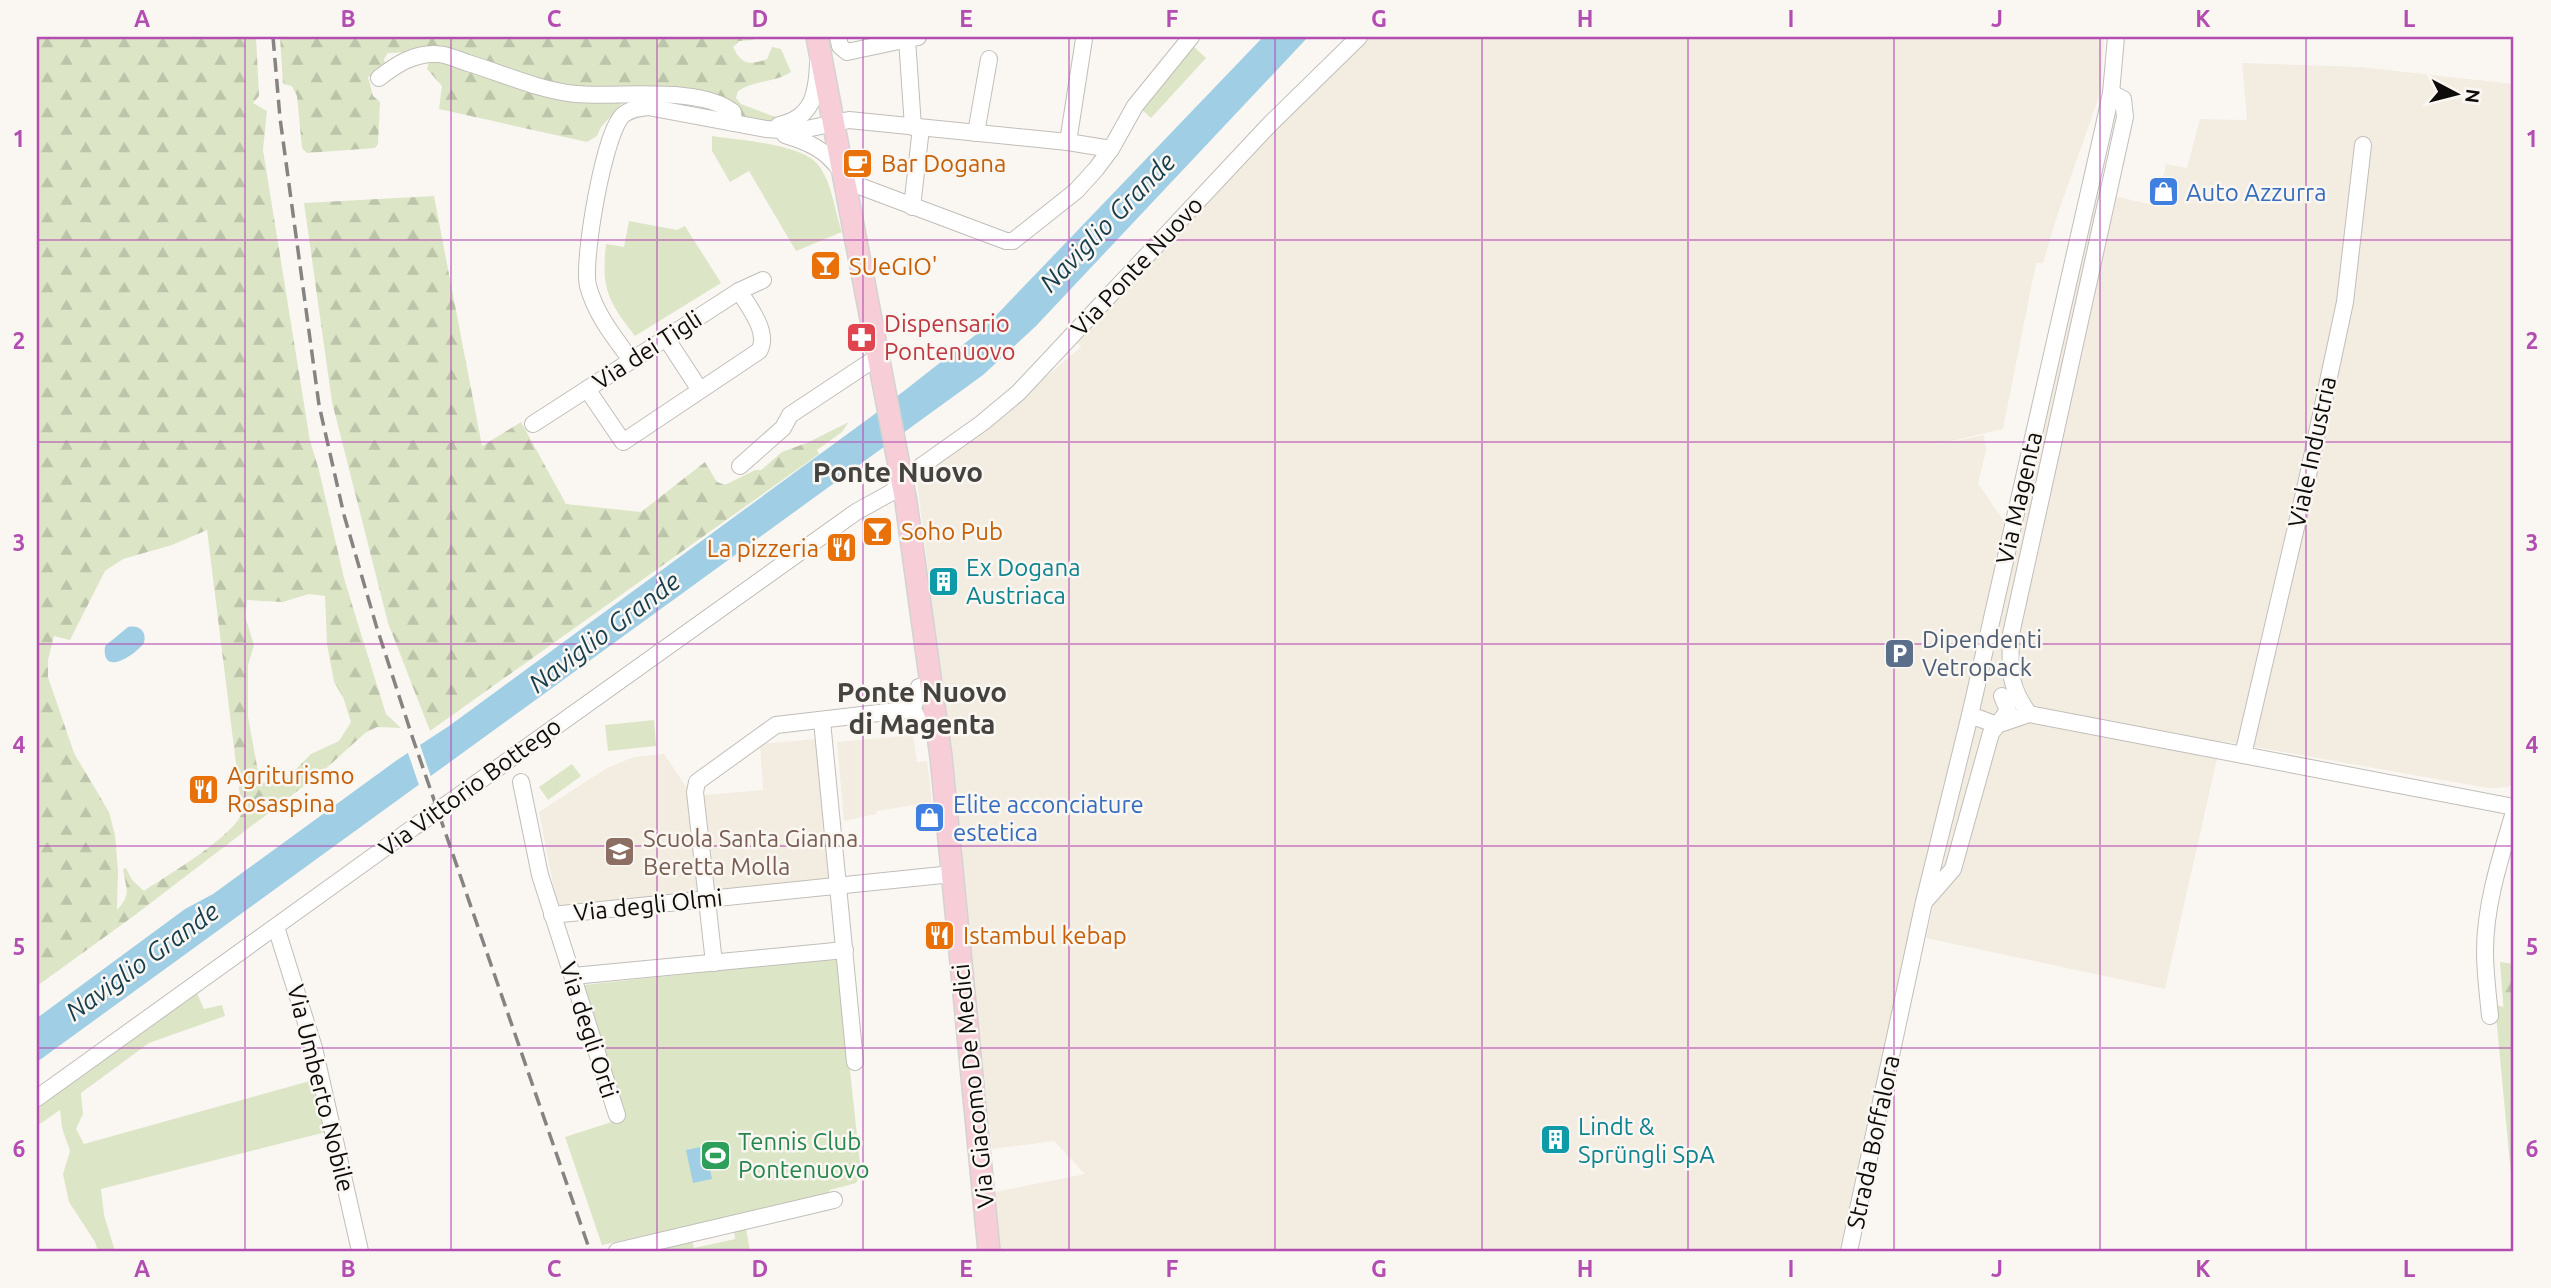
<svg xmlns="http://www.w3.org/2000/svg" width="2551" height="1288" font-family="Ubuntu,sans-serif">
<defs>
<pattern id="forest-firs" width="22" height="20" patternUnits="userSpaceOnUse" patternTransform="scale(1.75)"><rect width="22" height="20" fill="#dce6c6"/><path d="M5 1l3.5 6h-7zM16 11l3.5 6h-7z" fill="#bcc4a9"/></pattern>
</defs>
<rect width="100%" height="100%" fill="#faf7f3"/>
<g fill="#f3ece0">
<path d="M1366,37H2104L2100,94L2058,213L2043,263H2036L2003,429L1926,447L1984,435L1986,451L1978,483L2005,523L1839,1251H1000L995,1192L1085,1174L1054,1141L992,1149L946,716L917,482L919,477L1022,397L1081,347L1076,341L1132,278Z"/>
<path d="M2242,63L2360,67L2514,84V783L2510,786L2499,788H2488L2221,741L2165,989L1926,938L2097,192L2157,206L2166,164L2187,168L2200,119L2247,120Z"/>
<path d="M913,735L917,762L927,761L932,802L877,811L876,814L844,821L837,742Z"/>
<path d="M819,739L833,879L714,891L704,795L763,790L760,744Z"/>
<path d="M664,754L687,788L698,892L562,908L557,905L539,812L607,768L634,757Z"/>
</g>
<g fill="#dce6c6">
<path d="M1191,44L1206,58L1151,118L1141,109Z"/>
<path d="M712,136C739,140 804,144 819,166C832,183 835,212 842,232L796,251L749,171L730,182L712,151Z"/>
<path d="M629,221L677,230L685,226L721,283L635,336C608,301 601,289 606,244L624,247Z"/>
<path d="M654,720L656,746L608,751L605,725Z"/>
<path d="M572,764L581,776L548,800L539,787Z"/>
<path d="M838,958L861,1173L856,1183L830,1190L826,1195L602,1245L565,1137L624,1118L583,985Z"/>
<path d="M196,991L204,1009L222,1005L225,1016L149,1043L81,1093L83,1114L76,1129L84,1144L317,1079L330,1131L101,1189L104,1215L115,1251H98L95,1242L69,1202L63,1174L70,1151L62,1128L60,1110L37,1126V1107Z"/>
<path d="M2495,1005L2514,1009V1206Z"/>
<path d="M746,1229L750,1251H642L692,1241L694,1248L735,1239L734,1231Z"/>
</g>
<g fill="url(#forest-firs)" fill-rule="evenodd">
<path d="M37,37H256L259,96L253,103L267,111L263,150L310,441L319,470L344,578L362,637L386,714L401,728L377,727L365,733L321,773L135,915L37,986ZM207,530L242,812C236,835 165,877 144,891L132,880L126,868L123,869C126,890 132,893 117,910L118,870L115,835L109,812L74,753L48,677V660L54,636L70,640L105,571L123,559L172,545ZM309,594L325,596L327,644L334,682L343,697L351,722L339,741L311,754L280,785L260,782L248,717V665L254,645L245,616L247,600L283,602Z"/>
<path d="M280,37H756L753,40L739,41L733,47C741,64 749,66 767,59L772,47L781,49L791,72C777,82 756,80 738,91L736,98L741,104L775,117L772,122L739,117L731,105L628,97L601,127L597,136L587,142L439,109L442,86L427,69L429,61L412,52L388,53L384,59L386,69L368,77L373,96L380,102L378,144L375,148L307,153L302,148L297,96L292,86L283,84Z"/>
<path d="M434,196L482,446L521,422L566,504L641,512L705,462L717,482L725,485L755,470H761L782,452L809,442L849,422L842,432L817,450L819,454L430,731L388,623L332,402L304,203Z"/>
<path d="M2500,962L2514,964V1017L2504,1015Z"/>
</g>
<g fill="#a0cfe5">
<path d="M1263,37H1308L1036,326L983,375L37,1062V1018L185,909L213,894L397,760L449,726L872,416L983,329Z"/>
<path d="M128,627C139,625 147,631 144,643C135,655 101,678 105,646Z"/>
<path d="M705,1146L712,1179L693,1183L686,1150Z"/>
</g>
<path fill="#faf7f3" d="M419,742L432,780L420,788L407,750Z"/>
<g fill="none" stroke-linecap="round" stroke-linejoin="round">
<defs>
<g id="minor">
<path d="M838,37L840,46L847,52L918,37"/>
<path d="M907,39L913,127"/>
<path d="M379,78C397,64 414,53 437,54C447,54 458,60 468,63C504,74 538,90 576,94C618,98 699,85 733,112L734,123"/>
<path d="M779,125C813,118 817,93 818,62"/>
<path d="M976,133L989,59"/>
<path d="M785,135C809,142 826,150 841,171"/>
<path d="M1068,142L1084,39"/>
<path d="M846,181L1006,241H1013L1076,191L1096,169L1111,149L1135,106L1191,37"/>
<path d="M912,207L921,128"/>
<path d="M666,338L700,390"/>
<path d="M631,360C614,337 596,315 588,286C582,261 604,132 623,115C630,109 639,108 648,107L766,129L797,131L849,120L1068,142L1111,149"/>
<path d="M587,389L623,442L759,351C770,333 749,307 739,291"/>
<path d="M533,424L739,291L763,280"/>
<path d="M740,466L783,428L790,415L879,356"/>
<path d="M932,684L919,687L913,709L921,726H936"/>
<path d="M2029,714C2008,685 2010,670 2011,634L2125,117L2123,99L2111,93"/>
<path d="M1970,715L1997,725L2029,714L2514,807"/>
<path d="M822,721L855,1062"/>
<path d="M2243,755L2307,480L2345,302L2363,145"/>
<path d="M521,782L540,875L617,1115"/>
<path d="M450,802L856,512L892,492L903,479L982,423L1018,393L1270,124L1359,37"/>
<path d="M1926,900L1953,869L1991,733L2008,711L2002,696"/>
<path d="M552,915L952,874"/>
<path d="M276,927L314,1048L360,1251"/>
<path d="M714,963L695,792L697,782L776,725L913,709"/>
<path d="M573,976L845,950"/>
<path d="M2490,1016C2488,995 2485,973 2485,951C2485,904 2501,856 2514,812"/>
<path d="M37,1098L414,827"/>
<path d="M617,1251L834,1200"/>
<path d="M1849,1251L1924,902L1970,715L2103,130L2111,93L2116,37"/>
</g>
<path id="major" d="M817,37L906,502L941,757L989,1251"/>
</defs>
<use href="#minor" stroke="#c1beb9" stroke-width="18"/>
<use href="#major" stroke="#d3d3d3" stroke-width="24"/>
<use href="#minor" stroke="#fff" stroke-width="16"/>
<use href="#major" stroke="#f7ced7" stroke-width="21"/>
<path stroke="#868482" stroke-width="3.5" stroke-dasharray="14 7" stroke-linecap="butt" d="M273,37L280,118L319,405L344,515L376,625L413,739L590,1251"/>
<defs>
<path id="minor-bridge" d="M414,827L450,802"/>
</defs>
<use href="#minor-bridge" stroke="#c1beb9" stroke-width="18" stroke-linecap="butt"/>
<use href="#minor-bridge" stroke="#fff" stroke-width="16"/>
</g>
<path fill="none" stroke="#b34db1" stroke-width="2" stroke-opacity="0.55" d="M245,37V1251M451,37V1251M657,37V1251M863,37V1251M1069,37V1251M1275,37V1251M1482,37V1251M1688,37V1251M1894,37V1251M2100,37V1251M2306,37V1251M37,240H2514M37,442H2514M37,644H2514M37,846H2514M37,1048H2514"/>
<defs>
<symbol id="cafe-square" viewBox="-11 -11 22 22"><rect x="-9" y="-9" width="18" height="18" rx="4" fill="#e8710a" stroke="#faf7f3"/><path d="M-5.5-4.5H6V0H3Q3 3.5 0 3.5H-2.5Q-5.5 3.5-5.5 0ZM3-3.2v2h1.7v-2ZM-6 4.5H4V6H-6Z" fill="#fff"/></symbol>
<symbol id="shop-square" viewBox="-11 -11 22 22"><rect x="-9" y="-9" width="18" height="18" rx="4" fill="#3f7fe0" stroke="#faf7f3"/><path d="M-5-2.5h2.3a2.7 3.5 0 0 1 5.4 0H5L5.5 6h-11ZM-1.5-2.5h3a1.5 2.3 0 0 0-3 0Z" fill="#fff"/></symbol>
<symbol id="bar-square" viewBox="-11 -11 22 22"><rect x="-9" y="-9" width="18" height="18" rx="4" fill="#e8710a" stroke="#faf7f3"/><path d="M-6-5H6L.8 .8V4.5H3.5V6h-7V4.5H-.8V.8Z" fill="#fff"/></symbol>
<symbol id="pharmacy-square" viewBox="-11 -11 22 22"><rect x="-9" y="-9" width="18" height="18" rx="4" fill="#e0444e" stroke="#faf7f3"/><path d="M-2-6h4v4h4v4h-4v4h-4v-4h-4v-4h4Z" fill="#fff"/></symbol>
<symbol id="restaurant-square" viewBox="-11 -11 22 22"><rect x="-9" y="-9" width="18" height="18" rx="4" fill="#e8710a" stroke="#faf7f3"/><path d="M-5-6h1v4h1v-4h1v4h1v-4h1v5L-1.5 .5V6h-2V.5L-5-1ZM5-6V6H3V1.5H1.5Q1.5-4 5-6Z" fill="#fff"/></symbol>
<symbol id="building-square" viewBox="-11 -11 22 22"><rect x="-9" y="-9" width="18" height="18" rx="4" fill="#0f9aa8" stroke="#faf7f3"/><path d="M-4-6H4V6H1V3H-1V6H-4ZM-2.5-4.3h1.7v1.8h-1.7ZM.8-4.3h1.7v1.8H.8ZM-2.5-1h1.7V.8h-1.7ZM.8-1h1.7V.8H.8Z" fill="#fff"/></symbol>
<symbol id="parking-square" viewBox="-11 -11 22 22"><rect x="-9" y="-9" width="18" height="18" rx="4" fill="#5c6f8a" stroke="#faf7f3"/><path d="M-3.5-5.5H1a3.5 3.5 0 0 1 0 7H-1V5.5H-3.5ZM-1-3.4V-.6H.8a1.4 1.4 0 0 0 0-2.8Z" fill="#fff"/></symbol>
<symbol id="school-square" viewBox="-11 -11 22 22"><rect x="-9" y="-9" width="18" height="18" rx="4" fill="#8d6e63" stroke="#faf7f3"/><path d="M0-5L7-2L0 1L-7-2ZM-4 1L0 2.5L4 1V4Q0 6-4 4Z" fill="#fff"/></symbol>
<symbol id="stadium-square" viewBox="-11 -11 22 22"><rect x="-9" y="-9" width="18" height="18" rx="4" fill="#2e9e5b" stroke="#faf7f3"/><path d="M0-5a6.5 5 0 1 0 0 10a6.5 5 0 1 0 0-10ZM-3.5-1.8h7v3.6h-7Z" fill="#fff"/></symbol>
</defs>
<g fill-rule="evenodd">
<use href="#cafe-square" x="840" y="146" width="35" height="35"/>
<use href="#shop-square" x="2146" y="174" width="35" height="35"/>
<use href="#bar-square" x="808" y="248" width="35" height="35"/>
<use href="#pharmacy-square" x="844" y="320" width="35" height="35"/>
<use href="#bar-square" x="860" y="514" width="35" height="35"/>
<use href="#restaurant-square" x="824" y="530" width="35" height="35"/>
<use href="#building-square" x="926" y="564" width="35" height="35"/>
<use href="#parking-square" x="1882" y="636" width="35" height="35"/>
<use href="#restaurant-square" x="186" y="772" width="35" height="35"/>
<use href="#shop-square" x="912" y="800" width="35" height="35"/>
<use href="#school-square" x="602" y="834" width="35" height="35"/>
<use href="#restaurant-square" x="922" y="918" width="35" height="35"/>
<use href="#building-square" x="1538" y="1122" width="35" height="35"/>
<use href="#stadium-square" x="698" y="1138" width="35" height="35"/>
</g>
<g text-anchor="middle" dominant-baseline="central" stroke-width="5" stroke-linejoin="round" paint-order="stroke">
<g font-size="24" fill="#c56008" stroke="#faf7f3" text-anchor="start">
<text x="881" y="163">Bar Dogana</text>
<text x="849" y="266">SUeGIO'</text>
<text x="901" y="531">Soho Pub</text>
<text x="819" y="548" text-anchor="end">La pizzeria</text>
<text x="227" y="775">Agriturismo<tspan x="227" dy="28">Rosaspina</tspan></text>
<text x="963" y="935">Istambul kebap</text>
</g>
<g font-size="24" fill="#366cbe" stroke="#faf7f3" text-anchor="start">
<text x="2186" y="192">Auto Azzurra</text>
<text x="953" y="804">Elite acconciature<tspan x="953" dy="28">estetica</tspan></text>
</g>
<g font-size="24" fill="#0d0c0b" stroke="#faf7f3">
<text transform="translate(1137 266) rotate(-47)">Via Ponte Nuovo</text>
<text transform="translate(647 350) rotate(-33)">Via dei Tigli</text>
<text transform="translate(2312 452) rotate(-78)">Viale Industria</text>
<text transform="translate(2019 498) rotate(-77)">Via Magenta</text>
<text transform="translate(470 787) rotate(-36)">Via Vittorio Bottego</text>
<text transform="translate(648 905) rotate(-6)">Via degli Olmi</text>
<text transform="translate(589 1030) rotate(72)">Via degli Orti</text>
<text transform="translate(973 1086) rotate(-96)">Via Giacomo De Medici</text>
<text transform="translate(321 1088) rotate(76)">Via Umberto Nobile</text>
<text transform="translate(1873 1142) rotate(-78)">Strada Boffalora</text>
</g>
<g font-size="24" fill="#be3a42" stroke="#faf7f3" text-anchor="start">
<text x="884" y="323">Dispensario<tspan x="884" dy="28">Pontenuovo</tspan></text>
</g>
<g font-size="24" fill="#0d838f" stroke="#faf7f3" text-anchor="start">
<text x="966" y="567">Ex Dogana<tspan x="966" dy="28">Austriaca</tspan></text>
<text x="1578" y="1126">Lindt &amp;<tspan x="1578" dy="28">Sprüngli SpA</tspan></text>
</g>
<g font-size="24" fill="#4e5e75" stroke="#faf7f3" text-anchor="start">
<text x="1922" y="639">Dipendenti<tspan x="1922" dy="28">Vetropack</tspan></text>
</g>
<g font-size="24" fill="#785e54" stroke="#faf7f3" text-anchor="start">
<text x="643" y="838">Scuola Santa Gianna<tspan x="643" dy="28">Beretta Molla</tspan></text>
</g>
<g font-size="24" fill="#27864d" stroke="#faf7f3" text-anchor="start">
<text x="738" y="1141">Tennis Club<tspan x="738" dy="28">Pontenuovo</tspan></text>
</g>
<g font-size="26" font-style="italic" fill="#163e4f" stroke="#faf7f3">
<text transform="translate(1107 222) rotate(-46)">Naviglio Grande</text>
<text transform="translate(604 632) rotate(-37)">Naviglio Grande</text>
<text transform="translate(142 961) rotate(-36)">Naviglio Grande</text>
</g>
<g font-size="28" font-weight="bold" fill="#45433f" stroke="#faf7f3">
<text x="898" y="471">Ponte Nuovo</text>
<text x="922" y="691">Ponte Nuovo<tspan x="922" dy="32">di Magenta</tspan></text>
</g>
</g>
<rect width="2551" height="1288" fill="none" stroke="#faf7f3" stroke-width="77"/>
<g transform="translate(2456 94) rotate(97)" stroke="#faf7f3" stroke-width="5" paint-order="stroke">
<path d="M0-5L12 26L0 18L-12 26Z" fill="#0d0c0b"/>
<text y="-10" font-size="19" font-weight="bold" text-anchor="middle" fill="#0d0c0b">N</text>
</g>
<rect x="38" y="38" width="2474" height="1212" fill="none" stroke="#b34db1" stroke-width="2.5"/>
<g font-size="23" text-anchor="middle" font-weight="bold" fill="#b34db1">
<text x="142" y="27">A</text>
<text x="348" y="27">B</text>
<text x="554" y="27">C</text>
<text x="760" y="27">D</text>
<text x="966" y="27">E</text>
<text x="1172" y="27">F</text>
<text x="1379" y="27">G</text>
<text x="1585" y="27">H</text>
<text x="1791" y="27">I</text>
<text x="1997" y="27">J</text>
<text x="2203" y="27">K</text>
<text x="2409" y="27">L</text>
<text x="19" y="147">1</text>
<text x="2532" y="147">1</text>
<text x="19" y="349">2</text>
<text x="2532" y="349">2</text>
<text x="19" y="551">3</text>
<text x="2532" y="551">3</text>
<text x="19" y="753">4</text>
<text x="2532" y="753">4</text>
<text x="19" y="955">5</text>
<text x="2532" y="955">5</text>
<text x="19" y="1157">6</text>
<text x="2532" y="1157">6</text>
<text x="142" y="1277">A</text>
<text x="348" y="1277">B</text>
<text x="554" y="1277">C</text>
<text x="760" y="1277">D</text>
<text x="966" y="1277">E</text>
<text x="1172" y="1277">F</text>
<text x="1379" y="1277">G</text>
<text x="1585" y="1277">H</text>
<text x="1791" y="1277">I</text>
<text x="1997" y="1277">J</text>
<text x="2203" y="1277">K</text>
<text x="2409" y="1277">L</text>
</g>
</svg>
